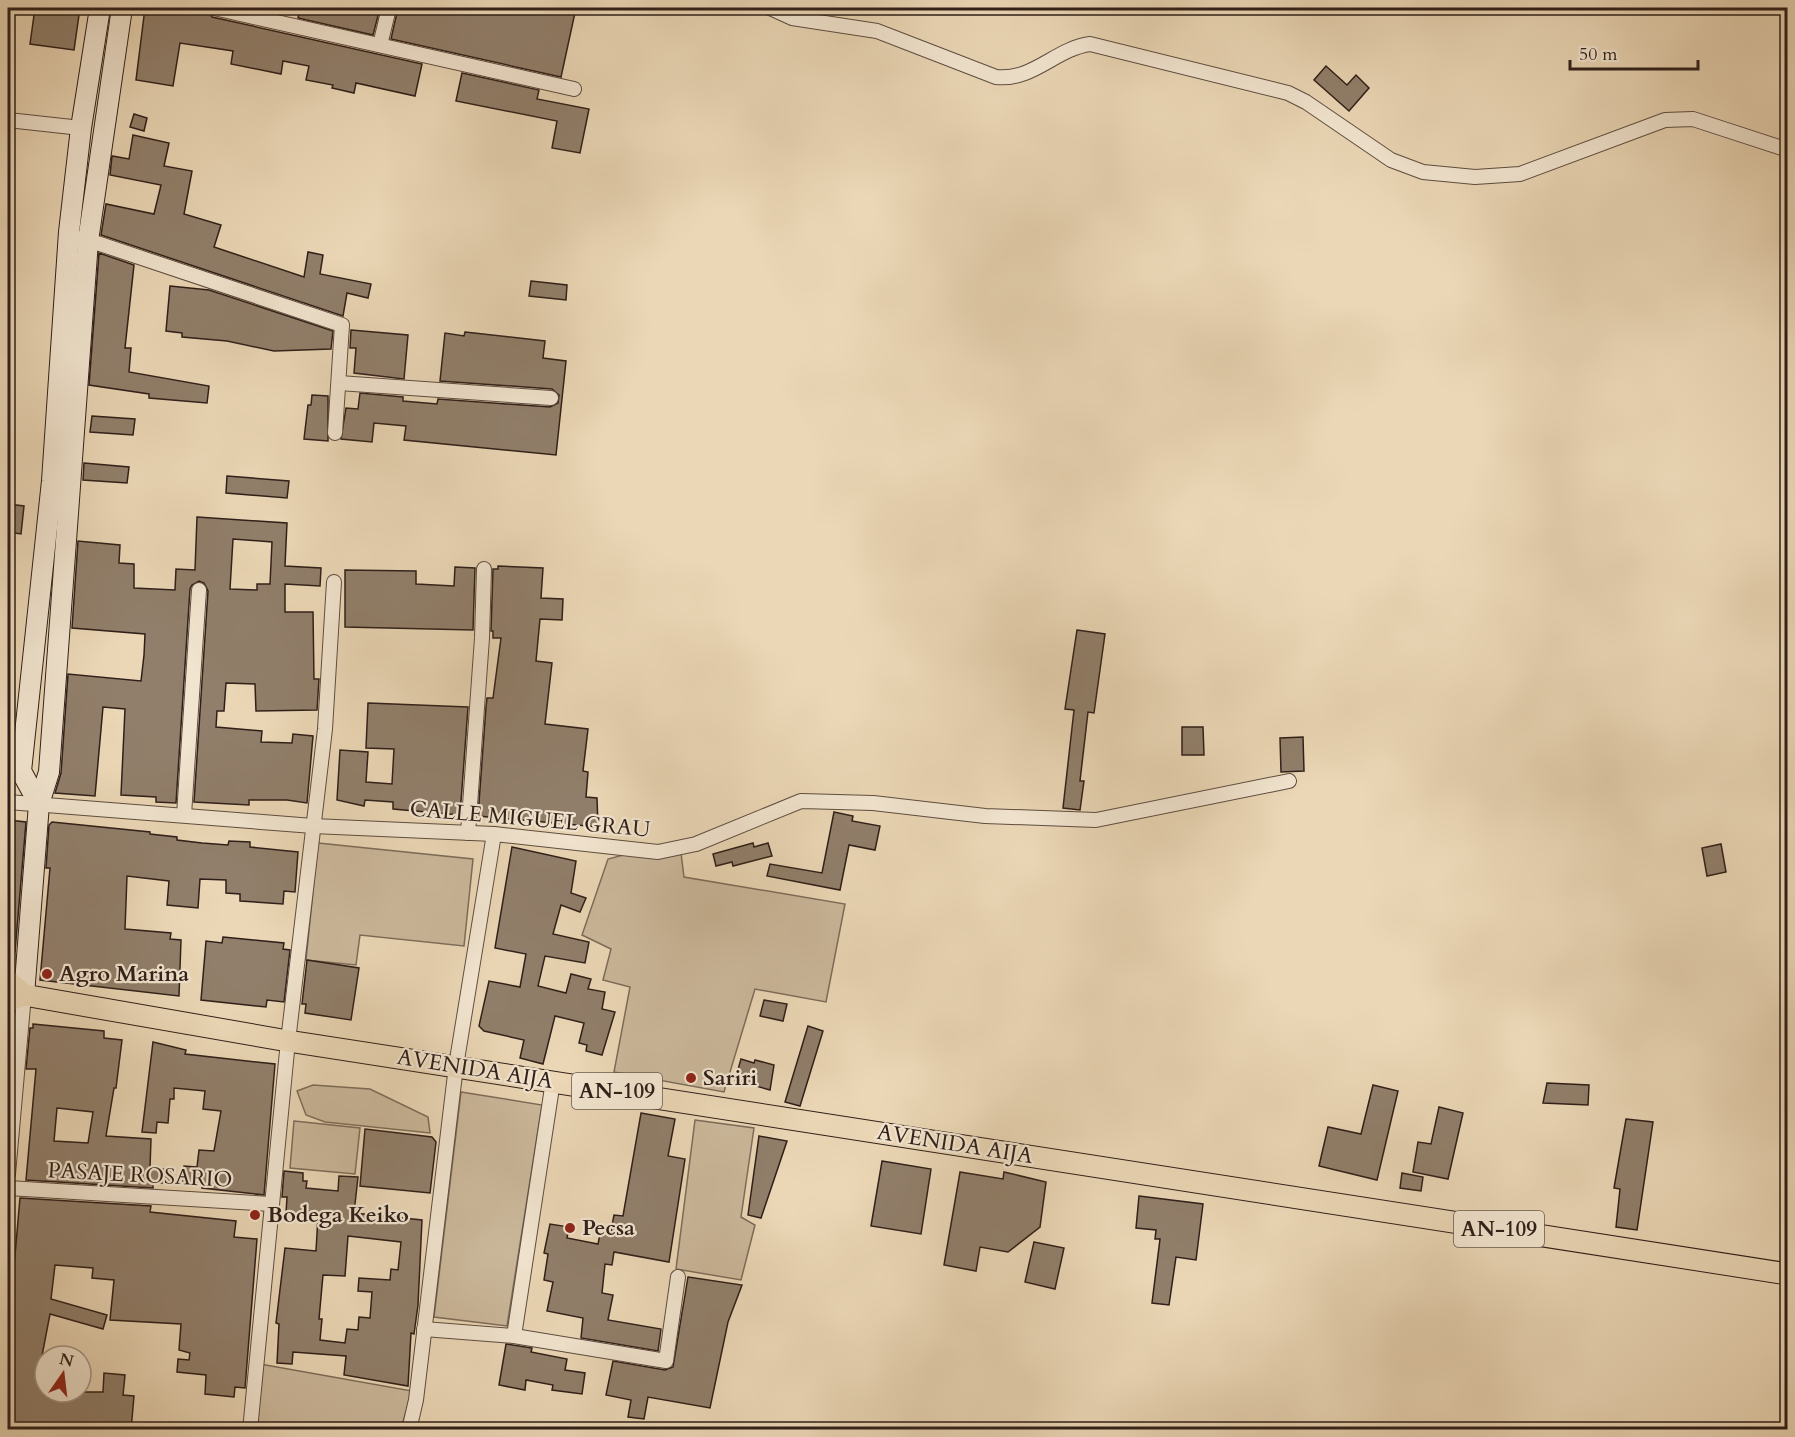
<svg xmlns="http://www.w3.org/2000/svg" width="1795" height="1437" font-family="Cardo,serif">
<rect width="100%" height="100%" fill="#ebd7b6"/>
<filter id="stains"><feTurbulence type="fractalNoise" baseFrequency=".00333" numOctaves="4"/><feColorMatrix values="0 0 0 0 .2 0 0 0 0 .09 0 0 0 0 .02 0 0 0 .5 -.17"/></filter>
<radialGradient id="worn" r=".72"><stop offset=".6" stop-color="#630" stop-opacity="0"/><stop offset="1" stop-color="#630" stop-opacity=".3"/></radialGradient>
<g fill="#cbb89b" stroke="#7d6c5a" stroke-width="1.5">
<path d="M318,843L473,859L464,946L360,935L356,965L306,960Z"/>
<path d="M631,853H681L684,877L845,904L826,1002L755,989L724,1092L614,1072L630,987L603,980L611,949L582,935L608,859Z"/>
<path d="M313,1085L370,1089L428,1117L430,1133L325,1122L306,1115L297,1091Z"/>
<path d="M461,1092L542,1105L507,1326L434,1317Z"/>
<path d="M695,1120L754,1128L741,1217L755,1225L741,1280L676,1269Z"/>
<path d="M294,1121L360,1128L355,1174L290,1168Z"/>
<path d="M260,1364L412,1391L401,1429L254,1430Z"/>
</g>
<g fill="#917f6b" stroke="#2f1f19" stroke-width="1.5" fill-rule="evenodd">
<path d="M35,8H80L74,50L30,44Z"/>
<path d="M145,8H167L195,14V8H205L212,17L422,64L415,96L356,83L354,93L332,88L333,85L306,80L309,66L283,61L281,74L231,64L233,51L180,43L173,86L136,80Z"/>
<path d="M300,8H380L373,35L298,18Z"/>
<path d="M398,8H576L561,77L391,39Z"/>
<path d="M1326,66L1347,85L1356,75L1369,88L1349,111L1314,80Z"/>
<path d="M462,73L539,90L537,99L589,109L580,153L552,148L557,121L456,101Z"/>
<path d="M134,114L147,118L144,131L130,127Z"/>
<path d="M133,135L169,143L164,166L192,171L184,214L221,225L214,247L304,277L308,252L323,255L320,274L371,284L368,298L347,293L343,316L101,235L106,204L154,214L161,185L110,175L112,156L129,159Z"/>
<path d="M99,253L134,265L125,348H131L129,372L209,386L207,403L149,398V394L89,385Z"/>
<path d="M531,281L567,285L566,300L529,296Z"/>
<path d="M170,286L209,290L333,331L331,349L274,351L227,341L182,337V333L166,331Z"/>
<path d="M351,330L408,335L404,379L354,373L356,348H350Z"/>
<path d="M465,332L545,341L543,358L566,361L556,455L404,440L406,426L374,423L372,442L341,439L346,408L358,409L360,393L403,397V401L437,404L438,399L550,407L558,403L559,395L552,389L440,381L445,333L464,336Z"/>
<path d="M312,395L328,396V441L304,439L308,405H311Z"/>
<path d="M92,416L135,419L133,435L90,432Z"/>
<path d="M84,463L129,467L127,483L83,480Z"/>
<path d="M227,476L289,481L287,498L226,493Z"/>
<path d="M8,504L24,506L21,534L8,532Z"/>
<path d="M197,517L287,523L285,566L321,568L320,586L285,584V612H313L314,679H319L317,710L256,711L255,684L226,683L224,711H217L216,727L262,731L261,742L292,743L293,734L313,736L307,803L287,800H249V805L194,802L208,591L204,583L199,581L192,585L190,589L176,803L156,802V797L121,795L125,709L103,707L95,796L55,793L61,773L68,674L141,681L144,655L145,634L72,628L78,541L120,545L119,563L134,564V588L175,590L176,569L195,570ZM233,539L272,542L270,584H257V590L230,589Z"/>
<path d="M498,566L543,568L541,598L563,599L562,620L540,619L536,661L552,663L545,724L588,729L583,771L588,772L586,797L597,798L598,827L478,816L486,707L487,698H493L501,638H493V631H491L493,569H498Z"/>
<path d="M455,567L475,568L473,630L345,627V570L416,571V584L454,586Z"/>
<path d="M1077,630L1105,634L1094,713L1088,712L1080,781H1084L1080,810L1063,808L1074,710L1065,709Z"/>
<path d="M368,703L468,707L460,815L393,809V802L365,800L364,806L337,800L340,750L368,752L366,782L392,784L394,749L366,748Z"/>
<path d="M1182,727H1203L1204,755H1182Z"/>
<path d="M1303,737L1304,771L1281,772L1280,738Z"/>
<path d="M834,812L853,816L852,821L880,826L875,850L849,845L840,890L767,876L770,864L822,873Z"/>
<path d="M8,820L26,822L15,952H8Z"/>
<path d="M52,822L150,832V834L177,837V840L202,843L228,845L229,841L250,842V847L298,852L295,892L284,891L283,904L240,901V894L226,893V880L200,879L198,908L167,905L169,881L127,876L125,929L171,933L170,939L181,940L179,996L40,980L50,868H46L49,825Z"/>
<path d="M753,843L754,847L768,843L772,856L733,866L732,862L716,866L713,854Z"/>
<path d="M1721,844L1726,872L1707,876L1702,848Z"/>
<path d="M512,847L576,861L571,893L586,898L580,912L561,905L553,934L589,942L585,963L545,956L538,986L566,993L571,974L591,979L588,989L605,992L602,1009L615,1012L602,1055L586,1051L587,1045L579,1043L584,1023L555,1016L543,1064L520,1058L524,1040L484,1031L479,1026L489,981L520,987L526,954L495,948Z"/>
<path d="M223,937L284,943L283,949L290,950L284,1002L267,1000L266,1007L201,1000L206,941L222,943Z"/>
<path d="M307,960L359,968L351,1020L305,1013L306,1004H302Z"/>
<path d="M764,1000L787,1004L783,1021L760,1016Z"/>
<path d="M33,1024L104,1031V1038L122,1040L116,1088H114L106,1136L151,1139L150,1168L172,1170L171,1184L153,1182V1188L26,1180L36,1069H26L30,1028H33ZM57,1108L93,1112L88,1143L54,1141Z"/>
<path d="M808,1026L823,1031L800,1106L785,1102Z"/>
<path d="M153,1042L186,1050L185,1054L275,1064L264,1195L202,1188L203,1184L183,1182L184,1166L197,1167L199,1150L214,1151L221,1111L203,1109L205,1091L174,1088V1099H170L168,1123L157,1122L156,1133L142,1132Z"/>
<path d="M741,1059L754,1063L755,1060L774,1065L770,1090L735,1080Z"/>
<path d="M1547,1083L1589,1085L1588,1105L1543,1103Z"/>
<path d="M1373,1085L1398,1091L1377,1180L1319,1166L1328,1127L1361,1134Z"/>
<path d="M1439,1107L1463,1113L1448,1179L1413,1172L1418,1142L1431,1144Z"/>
<path d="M641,1113L675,1119L668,1156L685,1159L669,1262L614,1252L612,1265L605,1264L602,1293L613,1295L608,1320L661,1329L658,1351L581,1338L583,1318L547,1311L553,1282L544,1280L548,1254L544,1253L550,1224L569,1227L567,1238L598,1244L601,1229L611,1231L614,1215L623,1216Z"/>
<path d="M1626,1119L1653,1122L1637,1230L1616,1227L1620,1189L1614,1188Z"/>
<path d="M365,1129L432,1137L436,1142L430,1193L360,1186Z"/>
<path d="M759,1136L787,1141L761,1218L748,1215Z"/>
<path d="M882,1161L931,1169L921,1234L871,1226Z"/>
<path d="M284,1171L303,1173V1181H307L306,1188L338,1191L339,1176L358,1177L354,1213L422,1220L418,1305L414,1334L411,1333L408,1386L344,1375L346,1356L293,1352L292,1364L277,1363L279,1324L276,1323L285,1248L316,1251L318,1216L286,1213L287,1197H282ZM348,1236L401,1242L398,1270L391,1269L390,1280L359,1278L358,1291L372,1292L370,1318L359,1317L358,1330L347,1329L345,1343L320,1340L322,1319H319L323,1275L345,1276Z"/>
<path d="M960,1172L1003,1179L1004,1172L1046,1182L1040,1227L1008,1252L980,1247L976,1271L944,1265Z"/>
<path d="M1402,1173L1423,1177L1421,1191L1400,1188Z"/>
<path d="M1139,1196L1203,1204L1196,1260L1176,1257L1169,1305L1152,1303L1160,1239H1155L1156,1230L1136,1228Z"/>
<path d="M20,1198L151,1206L150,1212L236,1221L234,1237L257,1239L245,1388L235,1387L234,1397L205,1394L206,1375L177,1372L178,1359L189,1360L190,1353L179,1350L181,1324L110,1320L114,1280L92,1278L93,1268L55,1265L51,1299L107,1315L103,1329L50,1314L41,1361H45V1392H103L104,1373L125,1375L123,1395L134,1396L131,1430H51L8,1425V1335Z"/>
<path d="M1034,1242L1064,1248L1055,1289L1025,1282Z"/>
<path d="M688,1277L742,1285L728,1322L710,1408L648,1397L644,1419L628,1417L631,1400L606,1395L613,1361L665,1370L673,1367Z"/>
<path d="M506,1344L532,1348L531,1352L567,1359L565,1370L585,1373L582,1394L552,1390L553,1385L526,1380L525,1390L499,1385Z"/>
</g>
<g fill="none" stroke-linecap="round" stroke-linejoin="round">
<defs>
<g id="street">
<path d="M214,8L574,89"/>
<path d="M770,8L792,18L877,31L996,77C1033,81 1055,49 1090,44L1288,93L1306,102L1391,160L1423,172L1475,177L1520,174L1665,120L1693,119L1788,150"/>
<path d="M380,45L389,8"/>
<path d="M8,120L81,128"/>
<path d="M82,238L342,325L335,433"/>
<path d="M339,383L551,398"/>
<path d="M8,802L313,826L494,834L658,852L696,844L801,801L873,803L985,816L1096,820L1289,781"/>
<path d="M184,815L199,590"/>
<path d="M468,833L482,638L484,569"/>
<path d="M8,1174L24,995"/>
<path d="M8,1188L271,1204"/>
<path d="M424,1329L514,1336L553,1081"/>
<path d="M514,1336L666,1361L678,1277"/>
<path d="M250,1430L288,1041L325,729L334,582"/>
<path d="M409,1430L416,1400L456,1066L494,834"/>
</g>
<g id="secondary">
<path d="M39,804L21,771L52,481L69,232L81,128L100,8"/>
<path d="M24,995L39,804L49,772L88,241L122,8"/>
</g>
<g id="primary">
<path d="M8,981L24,995"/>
<path d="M8,1001L24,995L288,1041L1788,1274"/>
</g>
</defs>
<use href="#street" stroke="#5e4d40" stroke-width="16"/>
<use href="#secondary" stroke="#2f1f19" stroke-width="22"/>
<use href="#primary" stroke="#2f1f19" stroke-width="23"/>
<use href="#street" stroke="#f2e5d0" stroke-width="14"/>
<use href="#secondary" stroke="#f2e5d0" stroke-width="20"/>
<use href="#primary" stroke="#ebd7b6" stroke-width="21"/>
</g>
<g fill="#8f2418" stroke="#f2e5d0" stroke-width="2">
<circle cx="47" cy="974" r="6"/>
<circle cx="691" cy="1078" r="6"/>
<circle cx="255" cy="1215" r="6"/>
<circle cx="570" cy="1228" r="6"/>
</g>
<g text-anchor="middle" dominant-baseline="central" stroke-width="4.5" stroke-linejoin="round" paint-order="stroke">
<g fill="#f2e5d0" stroke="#6a5a50" stroke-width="1.5">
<rect x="572" y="1073" width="90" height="36" rx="4.5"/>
<rect x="1454" y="1211" width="90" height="36" rx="4.5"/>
</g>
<g font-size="21" font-weight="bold" fill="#2f1f19">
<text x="617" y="1091">AN-109</text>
<text x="1499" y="1229">AN-109</text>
</g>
<g font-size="22" fill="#2f1f19" stroke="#f2e5d0">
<text transform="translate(530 819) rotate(5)">CALLE MIGUEL GRAU</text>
<text transform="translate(475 1069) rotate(9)">AVENIDA AIJA</text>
<text transform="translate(955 1144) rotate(9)">AVENIDA AIJA</text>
<text transform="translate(140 1175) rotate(3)">PASAJE ROSARIO</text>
</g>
<g font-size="22" font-weight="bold" fill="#2f1f19" stroke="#f2e5d0" text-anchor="start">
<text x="59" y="974">Agro Marina</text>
<text x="703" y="1078">Sariri</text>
<text x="267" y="1215">Bodega Keiko</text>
<text x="582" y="1228">Pecsa</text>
</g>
</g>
<rect width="1795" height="1437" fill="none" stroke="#ebd7b6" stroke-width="30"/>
<rect x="9" y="9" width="1777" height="1419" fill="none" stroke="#2f1f19" stroke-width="3"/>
<rect x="15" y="15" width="1765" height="1407" fill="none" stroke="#2f1f19" stroke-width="1.5"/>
<g transform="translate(63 1374) rotate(14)"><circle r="28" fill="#f2e5d0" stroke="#a49687" stroke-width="1.5"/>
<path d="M0-4.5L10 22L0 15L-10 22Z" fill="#8f2418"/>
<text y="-9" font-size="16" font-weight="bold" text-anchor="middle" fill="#2f1f19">N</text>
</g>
<path d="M1570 60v9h128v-9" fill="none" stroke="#2f1f19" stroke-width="3"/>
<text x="1579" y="60" font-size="18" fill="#2f1f19" stroke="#f2e5d0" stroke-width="4.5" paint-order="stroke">50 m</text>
<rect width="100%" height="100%" filter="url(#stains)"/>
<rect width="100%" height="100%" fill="url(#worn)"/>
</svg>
